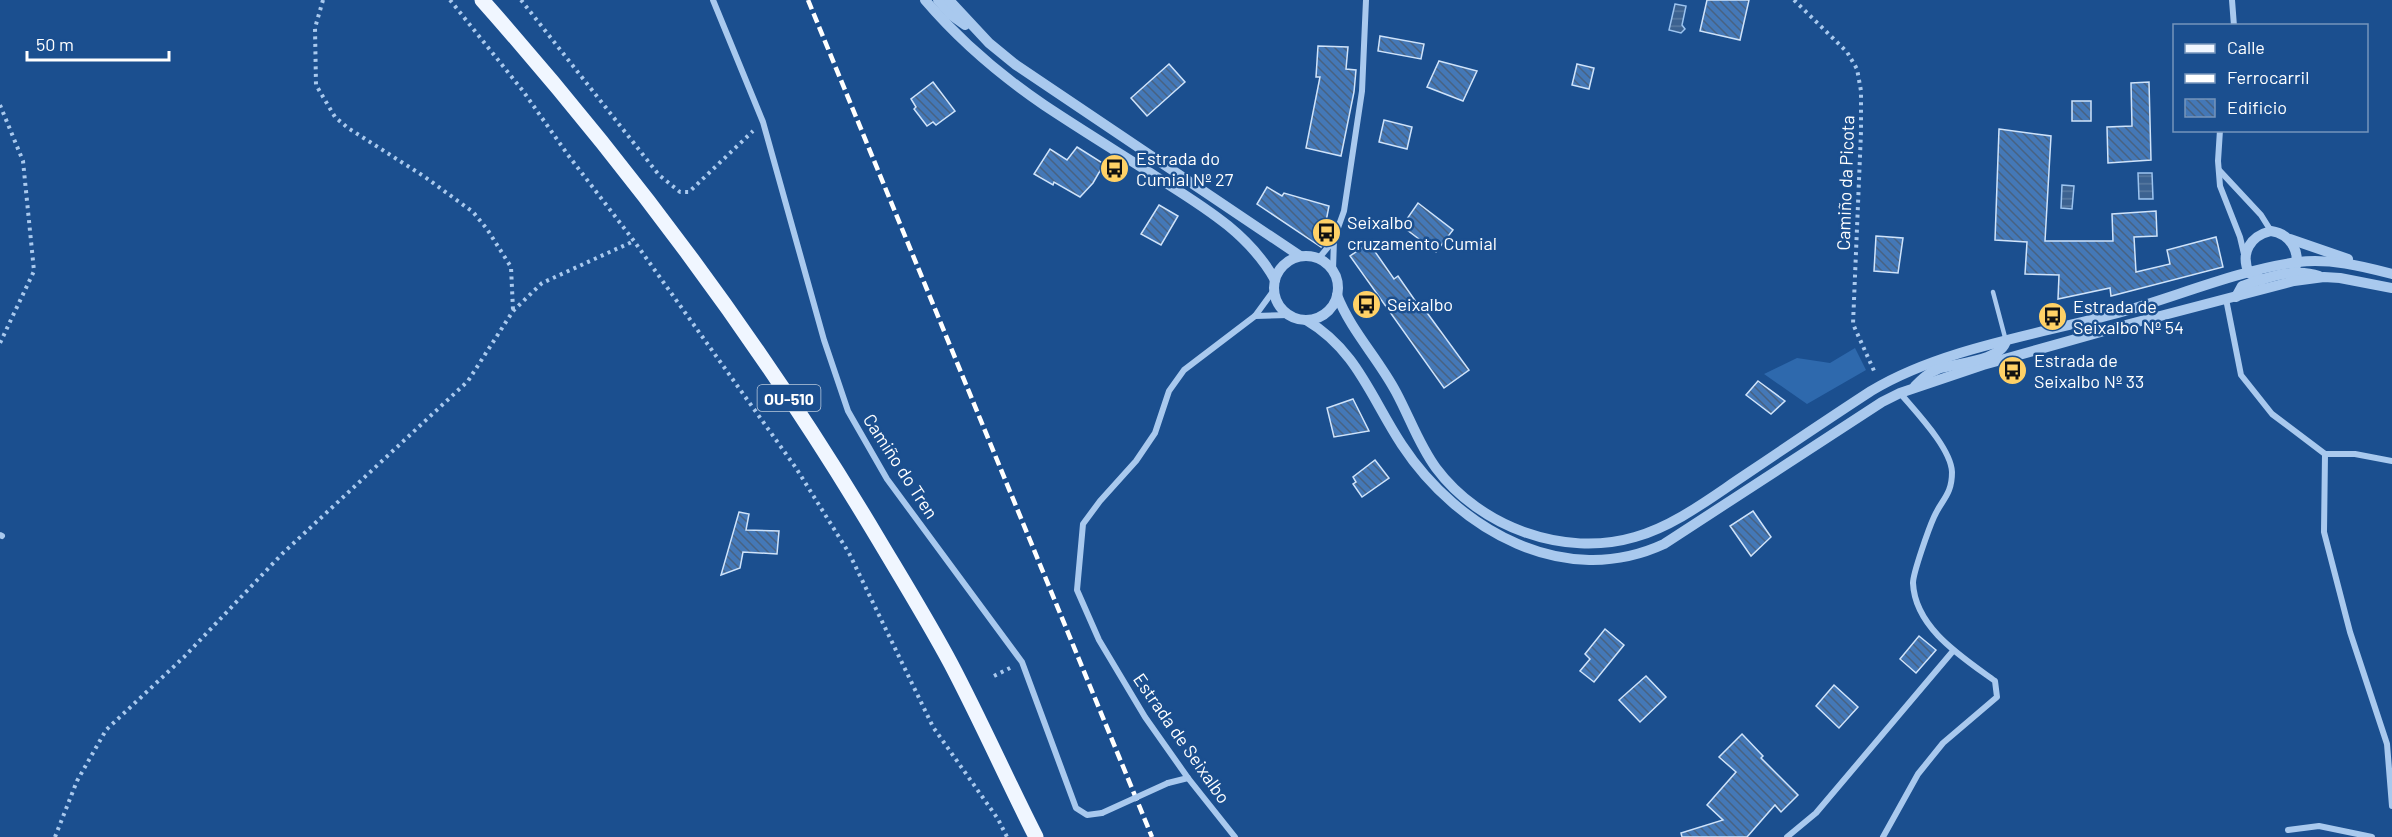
<svg xmlns="http://www.w3.org/2000/svg" width="2392" height="837" font-family="Barlow,sans-serif">
<defs>
<pattern id="water-rules" width="6" height="5" patternUnits="userSpaceOnUse" patternTransform="scale(1.5)"><rect width="6" height="5" fill="#3c6290"/><path d="M0 2.5h6" fill="none" stroke="#597aa1"/></pattern>
<pattern id="building-back-hatch" width="6" height="6" patternUnits="userSpaceOnUse" patternTransform="scale(1.5)"><rect width="6" height="6" fill="#4478b7"/><path d="M-1 5l2 2M0 0l6 6M5-1l2 2" fill="none" stroke="#486282"/></pattern>
</defs>
<rect width="100%" height="100%" fill="#1b4f8f"/>
<path fill="#2e69ad" d="M1855,348L1866,370L1807,404L1764,374L1797,358L1830,363Z"/>
<g fill="url(#water-rules)" stroke="#9cc4f0" stroke-width="1.5">
<path d="M1675,4L1686,6L1682,25L1685,29L1681,33L1669,30Z"/>
<path d="M2152,173L2153,199H2139L2138,173Z"/>
<path d="M2062,185L2074,186L2072,209L2061,208Z"/>
</g>
<g fill="url(#building-back-hatch)" stroke="#cfe3fa" stroke-width="1.5">
<path d="M1707,0H1749L1740,40L1700,31Z"/>
<path d="M1380,36L1424,44L1421,59L1378,51Z"/>
<path d="M1318,46L1348,47L1346,69L1356,70L1354,92L1341,156L1306,148L1320,77H1316Z"/>
<path d="M1439,61L1477,71L1463,101L1427,87Z"/>
<path d="M1169,64L1185,82L1147,116L1131,98Z"/>
<path d="M1577,64L1594,68L1589,89L1572,85Z"/>
<path d="M933,82L955,111L936,125L933,122L927,126L914,109L916,107L911,99Z"/>
<path d="M2149,82L2151,160L2108,163L2107,127L2132,126L2131,83Z"/>
<rect x="2072" y="101" width="19" height="20"/>
<path d="M1384,120L1412,127L1407,149L1379,142Z"/>
<path d="M1999,129L2051,136L2045,241H2113L2112,214L2156,211L2157,236L2134,237L2136,272L2170,264L2167,250L2216,237L2223,267L2111,296L2110,288L2058,299L2059,275L2025,274L2027,242L1995,240Z"/>
<path d="M1077,147L1104,164L1093,183L1080,197L1054,182L1053,185L1034,174L1050,149L1067,160Z"/>
<path d="M1267,187L1282,196L1284,193L1329,206L1321,247L1257,204Z"/>
<path d="M1418,203L1453,230L1436,252L1402,226Z"/>
<path d="M1159,205L1178,216L1161,245L1141,234Z"/>
<path d="M1876,236L1903,238L1898,273L1874,271Z"/>
<path d="M1369,243L1394,279L1398,276L1423,312L1425,310L1469,370L1444,388L1350,256Z"/>
<path d="M1758,381L1785,401L1771,414L1746,395Z"/>
<path d="M1353,399L1369,431L1334,437L1327,408Z"/>
<path d="M1375,460L1389,478L1362,497L1353,484L1356,482L1353,477Z"/>
<path d="M1753,511L1771,537L1751,556L1730,526Z"/>
<path d="M739,512L749,514L746,530L779,531L777,554L743,552L740,568L721,575Z"/>
<path d="M1605,629L1624,645L1594,682L1580,671L1590,659L1585,654Z"/>
<path d="M1919,636L1936,650L1916,673L1900,659Z"/>
<path d="M1646,676L1666,697L1640,722L1619,700Z"/>
<path d="M1834,685L1858,707L1839,728L1816,706Z"/>
<path d="M1742,734L1763,756L1761,758L1798,795L1781,812L1775,805L1747,837H1682L1681,833L1723,820L1707,805L1736,772L1719,757Z"/>
</g>
<g fill="none" stroke-linecap="round" stroke-linejoin="round">
<g stroke="#a9c9ee" stroke-width="4" stroke-dasharray="3 4.5" stroke-linecap="butt">
<path d="M323,0L315,28L316,85L335,117L348,128L425,177L473,212L487,229L511,267L513,310"/>
<path d="M450,0L523,91L568,155L634,241L796,468L849,553L933,727L998,819L1007,837"/>
<path d="M521,0L659,175L680,192H689L753,131"/>
<path d="M1794,0L1847,52L1857,69L1861,91V132L1853,324L1875,373"/>
<path d="M0,105L23,161L34,271L0,343"/>
<path d="M994,676L1012,667"/>
<path d="M55,837L77,781L106,730L184,657L282,554L468,381L513,311L542,283L634,241"/>
</g>
<path stroke="#a9c9ee" stroke-width="4.5" d="M1993,292L2006,341"/>
<g stroke="#a9c9ee" stroke-width="6">
<path d="M713,0L763,122L824,340L848,411L887,479L1022,662L1076,808L1087,815L1102,813"/>
<path d="M2232,0L2234,26"/>
<path d="M2220,130L2218,161L2220,186L2240,237L2244,254"/>
<path d="M2220,171L2261,215L2271,231"/>
<path d="M1319,258L1334,240"/>
<path d="M1333,270L1334,239L1344,211L1362,91L1366,0"/>
<path d="M2226,299L2241,375L2272,414L2325,454L2324,532L2350,632L2387,744L2392,806"/>
<path d="M1255,316L1289,315"/>
<path d="M2325,454H2355L2392,461"/>
<path d="M0,535L2,536"/>
<path d="M1168,783L1188,778"/>
<path d="M2288,830L2319,826L2372,837"/>
<path d="M1235,837L1188,778L1145,717L1099,640L1077,590L1083,524L1100,501L1136,461L1155,433L1169,391L1184,370L1255,316L1274,290"/>
<path d="M1787,837L1816,813L1953,651"/>
<path d="M1883,837L1918,774L1943,743L1997,697L1995,681C1962,657 1915,628 1913,583C1913,573 1929,528 1934,517C1942,499 1952,495 1952,472C1951,448 1915,411 1900,393"/>
</g>
<g stroke="#a9c9ee" stroke-width="10">
<path d="M925,0C960,41 1000,75 1044,105C1080,129 1116,151 1152,174C1197,203 1248,231 1275,280"/>
<path d="M938,0L951,15L965,25"/>
<path d="M949,0L989,43L1016,65L1300,256"/>
<path d="M2290,239L2348,259"/>
<circle cx="1306" cy="288" r="32"/>
<path d="M2262,280L2249,273C2240,253 2250,236 2271,231C2291,234 2303,254 2293,273"/>
<path d="M1337,295C1351,331 1378,358 1396,392C1410,418 1419,445 1436,468C1480,527 1564,558 1635,537C1674,526 1709,499 1742,477C1785,448 1828,419 1871,391C1940,349 2039,334 2118,313C2176,297 2238,270 2298,262C2329,258 2362,266 2392,274"/>
<path d="M2236,297L2242,286C2266,278 2294,267 2319,276"/>
<path d="M1306,320C1357,350 1371,398 1402,445C1458,530 1565,590 1664,544L1882,402L1900,393L1983,365L2122,326L2294,281L2324,277L2340,278L2392,288"/>
<path d="M1915,386C1922,379 1928,373 1938,369C1956,363 2001,361 2006,341"/>
</g>
<path stroke="#f0f6ff" stroke-width="15" d="M482,0C630,167 763,346 877,537C902,579 928,621 951,664C981,721 1007,780 1036,837"/>
<path stroke="#fff" stroke-width="4.5" stroke-dasharray="10 4.5" stroke-linecap="butt" d="M808,0L1152,837"/>
<path stroke="#a9c9ee" stroke-width="6" d="M1102,813L1168,783"/>
</g>
<defs>
<symbol id="bus-disc" viewBox="-11 -11 22 22"><circle r="9.5" fill="#ffd166" stroke="#1b4f8f"/><path d="M-5-6H5V4H4V6H2V4H-2V6H-4V4H-5ZM-3.5-4V0h7V-4ZM-3.5 1.2v1.5H-2V1.2ZM2 1.2v1.5H3.5V1.2Z" fill="#111"/></symbol>
</defs>
<g fill-rule="evenodd">
<use href="#bus-disc" x="1098" y="152" width="33" height="33"/>
<use href="#bus-disc" x="1310" y="216" width="33" height="33"/>
<use href="#bus-disc" x="1350" y="288" width="33" height="33"/>
<use href="#bus-disc" x="2036" y="300" width="33" height="33"/>
<use href="#bus-disc" x="1996" y="354" width="33" height="33"/>
</g>
<g text-anchor="middle" dominant-baseline="central" stroke-width="5" stroke-linejoin="round" paint-order="stroke">
<rect fill="#1b4f8f" stroke="#bbcadd" stroke-width="1.5" x="757.5" y="385" width="63" height="26" rx="4.5"/>
<g font-size="16" font-weight="bold" fill="#fff">
<text x="789" y="398">OU-510</text>
</g>
<g font-size="18" fill="#fff" stroke="#1b4f8f" text-anchor="start">
<text x="1136" y="158">Estrada do<tspan x="1136" dy="21">Cumial Nº 27</tspan></text>
<text x="1347" y="222">Seixalbo<tspan x="1347" dy="21">cruzamento Cumial</tspan></text>
<text x="1387" y="304">Seixalbo</text>
<text x="2073" y="306">Estrada de<tspan x="2073" dy="21">Seixalbo Nº 54</tspan></text>
<text x="2034" y="360">Estrada de<tspan x="2034" dy="21">Seixalbo Nº 33</tspan></text>
</g>
<g font-size="18" fill="#fff" stroke="#1b4f8f">
<text transform="translate(1845 183) rotate(-88)">Camiño da Picota</text>
<text transform="translate(901 466) rotate(57)">Camiño do Tren</text>
<text transform="translate(1182 738) rotate(55)">Estrada de Seixalbo</text>
</g>
</g>
<rect x="2173" y="24" width="195" height="108" fill="#1b4f8f" stroke="#7695bc" stroke-width="1.5"/>
<rect x="2185" y="44" width="30" height="9" fill="#f0f6ff" stroke="#7695bc" stroke-width="1.5"/>
<text x="2227" y="54" font-size="18" fill="#ffffff">Calle</text>
<rect x="2185" y="74" width="30" height="9" fill="#ffffff" stroke="#7695bc" stroke-width="1.5"/>
<text x="2227" y="84" font-size="18" fill="#ffffff">Ferrocarril</text>
<rect x="2185" y="99" width="30" height="18" fill="url(#building-back-hatch)" stroke="#7695bc" stroke-width="1.5"/>
<text x="2227" y="114" font-size="18" fill="#ffffff">Edificio</text>
<path d="M27 51v9h142v-9" fill="none" stroke="#ffffff" stroke-width="3"/>
<text x="36" y="51" font-size="18" fill="#ffffff" stroke="#1b4f8f" stroke-width="4.5" paint-order="stroke">50 m</text>
</svg>
